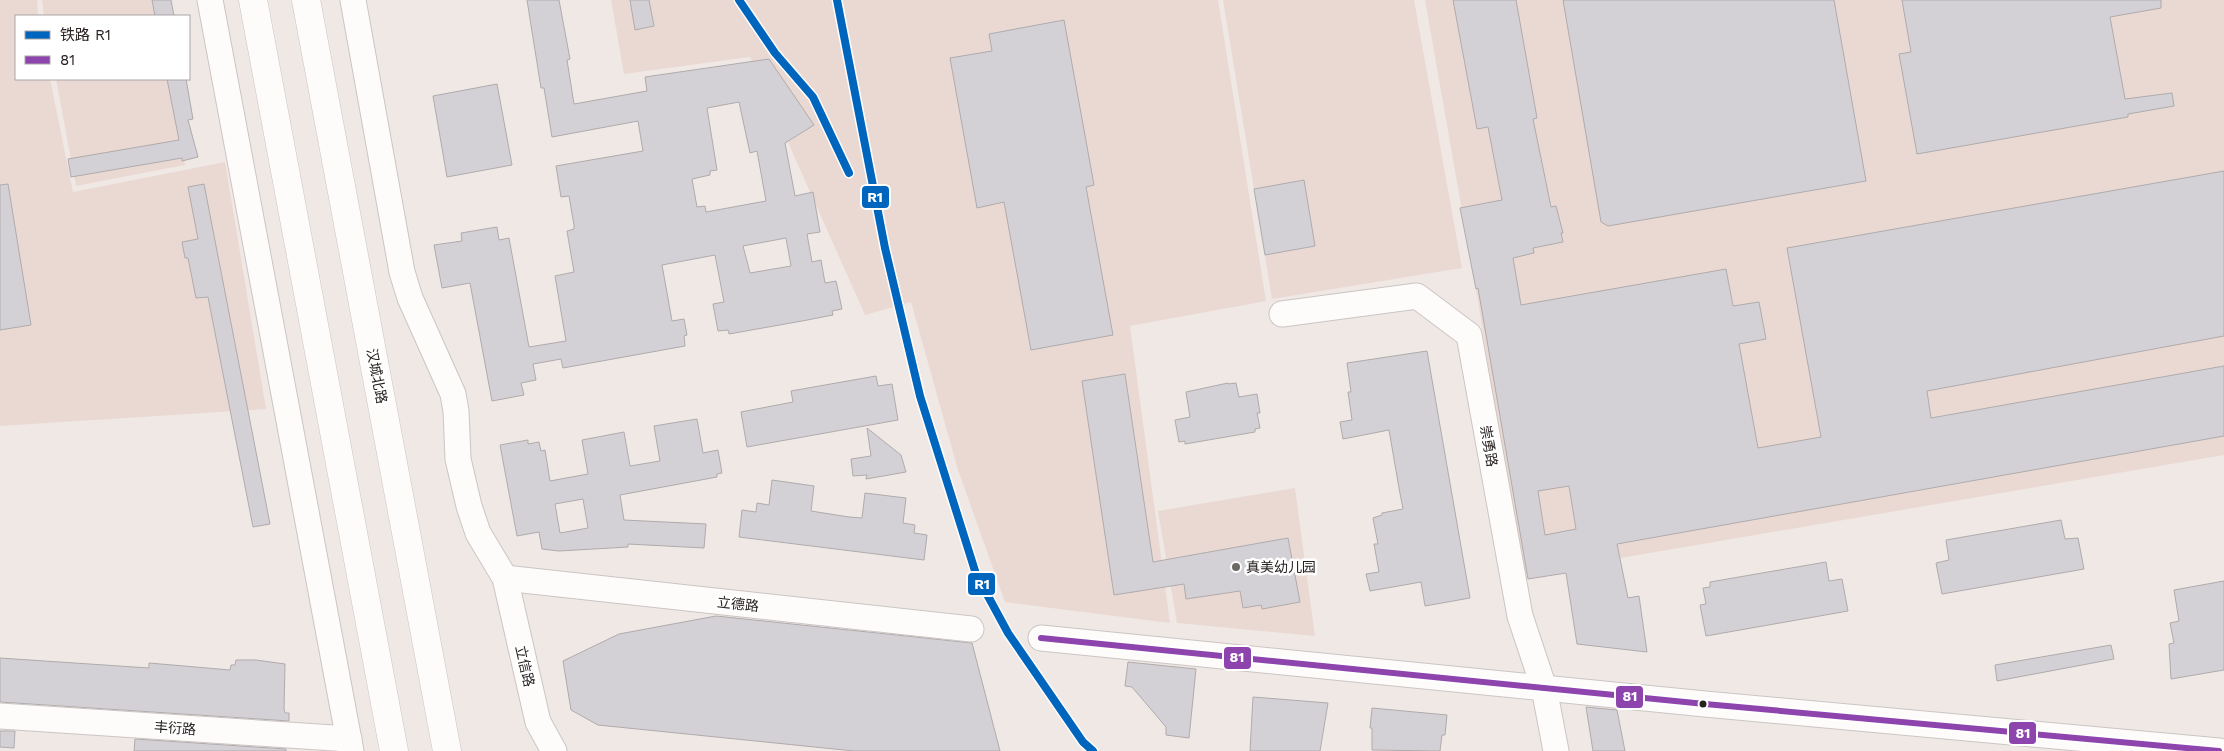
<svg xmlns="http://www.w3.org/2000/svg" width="2224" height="751" font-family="'Work Sans','Noto Sans SC',sans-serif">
<rect width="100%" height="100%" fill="#f0e8e5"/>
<g fill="#ead9d3">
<path d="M0,0H37L38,16H16V79H50L73,192L225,162L266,409L0,426Z"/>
<path d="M42,0H153L156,16H44Z"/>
<path d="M611,0H1218L1266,301L1130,326L1170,623L1005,602L958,470L911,302L865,315L750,57L624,74Z"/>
<path d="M1223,0H1414L1462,268L1272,299Z"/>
<path d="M1425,0H2224V455L1521,575L1480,313Z"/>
<path d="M56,79H168L185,165L76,186Z"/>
<path d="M1295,488L1315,636L1177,623L1158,511Z"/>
</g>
<g fill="#d4d1d6" stroke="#afabac" fill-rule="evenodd">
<path d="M152,0H171L174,16H155Z"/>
<path d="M527,0H559L570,59L567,60L574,104L647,91L645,77L769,59L814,125L785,143L795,196L813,192L820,232L807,234L812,262L821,260L825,283L836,281L842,309L832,311L833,315L802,321L729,334L728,330L718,331L713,304L724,302L715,255L662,265L672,321L684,319L687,335L684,336L685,346L563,368L561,359L533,364L536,380L521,383L524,395L492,401L470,283L442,288L434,245L462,241L461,233L497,227L499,240L509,238L529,347L566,341L555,276L574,272L567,231L574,229V225L569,196L561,197L556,166L643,151L638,121L552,137L544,88H541ZM739,102L750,153L757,151L766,201L706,212L705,206L697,207L692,179L710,175V171L717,170L707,108ZM786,238L791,266L750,273L743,246Z"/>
<path d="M630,0H649L654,26L635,30Z"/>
<path d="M1453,0H1516L1537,118L1533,119L1551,207L1556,206L1563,233H1561L1563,242L1533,248L1534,253L1513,258L1521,305L1726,269L1733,306L1759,302L1766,339L1739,344L1758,448L1821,437L1787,248L2224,171V336L1927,391L1931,418L2224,366V436L1617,544L1628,598L1639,596L1647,652L1577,644L1566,573L1528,579L1478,288L1476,289L1460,208L1502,200L1488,127L1477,129ZM1569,486L1576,529L1545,535L1538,491Z"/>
<path d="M1563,0H1834L1866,181L1608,226L1601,222Z"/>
<path d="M1902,0H2161V8L2110,17L2125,99L2172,93L2174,106L2128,114V117L1917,154L1899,54L1911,52Z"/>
<path d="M1064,20L1094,185L1086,187L1113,335L1031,350L1004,202L977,208L950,58L992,51L989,34Z"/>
<path d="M167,79H186L193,119L188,120L198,157L182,161V158L71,177L68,159L179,140Z"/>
<path d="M497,84L512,165L447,177L433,96Z"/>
<path d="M1304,180L1315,246L1265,255L1254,189Z"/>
<path d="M8,184L31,325L0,330V185Z"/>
<path d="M204,184L270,524L253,527L208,297L196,298L188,258H185L182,242L198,239L188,187Z"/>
<path d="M1427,351L1470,598L1425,606L1421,582L1370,591L1366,574L1379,572L1374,544H1378L1373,518L1382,515V513L1403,509L1399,488L1389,430L1343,439L1340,422L1352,420L1348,392H1351L1347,363Z"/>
<path d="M1125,374L1153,562L1288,538L1300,602L1262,609L1261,605L1243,608L1240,591L1186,599L1184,584L1114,595L1082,381Z"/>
<path d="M876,376L878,386L892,384L898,420L747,447L741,412L793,402L791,391Z"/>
<path d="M1228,383V384L1236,383L1239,397L1257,394L1260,413H1257L1260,428L1255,429V432L1185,444V441L1179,442L1175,420L1190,417L1186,392Z"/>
<path d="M697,419L703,453L718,450L722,473L717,474V477L620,495L624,520L706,524L704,548L628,544V547L559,551L542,549L539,532L517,536L500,445L528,440V444L539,442L541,451L545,450L550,481L588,474L582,440L624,432L630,466L660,461L654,426ZM583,499L588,528L560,533L555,504Z"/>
<path d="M867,428L901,455L906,472L866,479L867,475L853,476L851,459L871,456Z"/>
<path d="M772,480L814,486L811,511L849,517L862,518L865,493L906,498L903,523L915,525L914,533L927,535L924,560L739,537L742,510L756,512L757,503L769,505Z"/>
<path d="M2061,520L2065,539L2078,538L2084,569L1942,594L1936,563L1949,560L1946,540Z"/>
<path d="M1826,562L1829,581L1842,579L1848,611L1706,636L1700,605L1706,604L1703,588L1710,587V582Z"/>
<path d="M2224,581V670L2171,679L2169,644L2174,643L2170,623L2179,621L2174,590Z"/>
<path d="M716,616L972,643L1000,751H854L598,725L571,710L563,661L619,634Z"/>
<path d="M2111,645L2114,659L1997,681L1995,665Z"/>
<path d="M0,658L149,668V663L230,670L231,665H235L236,660H256L285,664L284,709L285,713H289V721L0,702Z"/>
<path d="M1128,662L1196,669L1189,738L1166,735V727L1132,687L1125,686Z"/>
<path d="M1253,697L1328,703L1320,751H1250Z"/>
<path d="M1586,707L1617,710L1625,751H1593Z"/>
<path d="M1372,708L1447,715L1445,735H1442L1440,751L1372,750V728H1370Z"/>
<path d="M0,731H15L14,748L0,747Z"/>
<path d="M135,739L286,749V751H134Z"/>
</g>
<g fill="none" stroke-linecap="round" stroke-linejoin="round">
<defs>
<g id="minor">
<path d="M210,0L351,751"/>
<path d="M353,0L402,272L410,298L453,394L456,411L458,459L469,506L478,533L505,578L538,722L554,751"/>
<path d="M1282,314L1417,296L1469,335L1520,616L1544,688L1556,751"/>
<path d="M505,578L971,629"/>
<path d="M1041,638L1705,704L2219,751"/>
<path d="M0,716L349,739"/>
</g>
<g id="major">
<path d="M253,0L394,751"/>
<path d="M306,0L447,751"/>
</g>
</defs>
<use href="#minor" stroke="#cbc5c3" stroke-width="27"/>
<use href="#major" stroke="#cbc5c3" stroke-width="29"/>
<use href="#minor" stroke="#fdfcfb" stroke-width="25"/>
<use href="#major" stroke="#fdfcfb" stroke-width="28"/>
<defs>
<path id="bus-1" d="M1041,638L1705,704L2219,751"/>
</defs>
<use href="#bus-1" stroke="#fff" stroke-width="10"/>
<use href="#bus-1" stroke="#8e44ad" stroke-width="6"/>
<defs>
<g id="rail-1">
<path d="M739,0L775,53L813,97L849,173"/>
<path d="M837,0L885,248L920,396L976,574L1008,633L1083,742L1093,751"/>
</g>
</defs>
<use href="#rail-1" stroke="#fff" stroke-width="11"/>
<use href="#rail-1" stroke="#0065bd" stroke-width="8"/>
</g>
<circle fill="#6d6764" stroke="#fff" stroke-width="2" cx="1236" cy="567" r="5"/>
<circle fill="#27211f" stroke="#fff" stroke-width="2" cx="1703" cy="704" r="4.5"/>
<g text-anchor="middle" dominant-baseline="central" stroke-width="5" stroke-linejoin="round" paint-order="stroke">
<g font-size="14" fill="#27211f" stroke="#fff">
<text transform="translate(377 376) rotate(79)">汉城北路</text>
<text transform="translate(1489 446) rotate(80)">崇勇路</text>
<text transform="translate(738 604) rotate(6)">立德路</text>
<text transform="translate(525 666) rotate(77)">立信路</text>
<text transform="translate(175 728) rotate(4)">丰衍路</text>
</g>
<g font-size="14" fill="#27211f" stroke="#fff" text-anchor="start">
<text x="1246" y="567">真美幼儿园</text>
</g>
</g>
<g stroke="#fff" stroke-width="2">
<rect x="861" y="185" width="29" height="24" rx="5" fill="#0065bd"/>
<rect x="967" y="572" width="29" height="24" rx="5" fill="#0065bd"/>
<rect x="1223" y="646" width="29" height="24" rx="5" fill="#8e44ad"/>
<rect x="1615" y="685" width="29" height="24" rx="5" fill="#8e44ad"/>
<rect x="2008" y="721" width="29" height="24" rx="5" fill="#8e44ad"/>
</g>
<g font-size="14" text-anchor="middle" font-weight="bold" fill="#fff">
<text x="875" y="202">R1</text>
<text x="982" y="589">R1</text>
<text x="1237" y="662">81</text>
<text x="1630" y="701">81</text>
<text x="2023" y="738">81</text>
</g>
<rect x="15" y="15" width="175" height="65" fill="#ffffff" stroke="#a9a6a5"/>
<rect x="25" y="31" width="25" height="8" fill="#0065bd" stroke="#a9a6a5"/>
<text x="60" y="40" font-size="15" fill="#27211f">铁路 R1</text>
<rect x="25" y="56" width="25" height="8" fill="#8e44ad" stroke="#a9a6a5"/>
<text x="60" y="65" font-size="15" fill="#27211f">81</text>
</svg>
